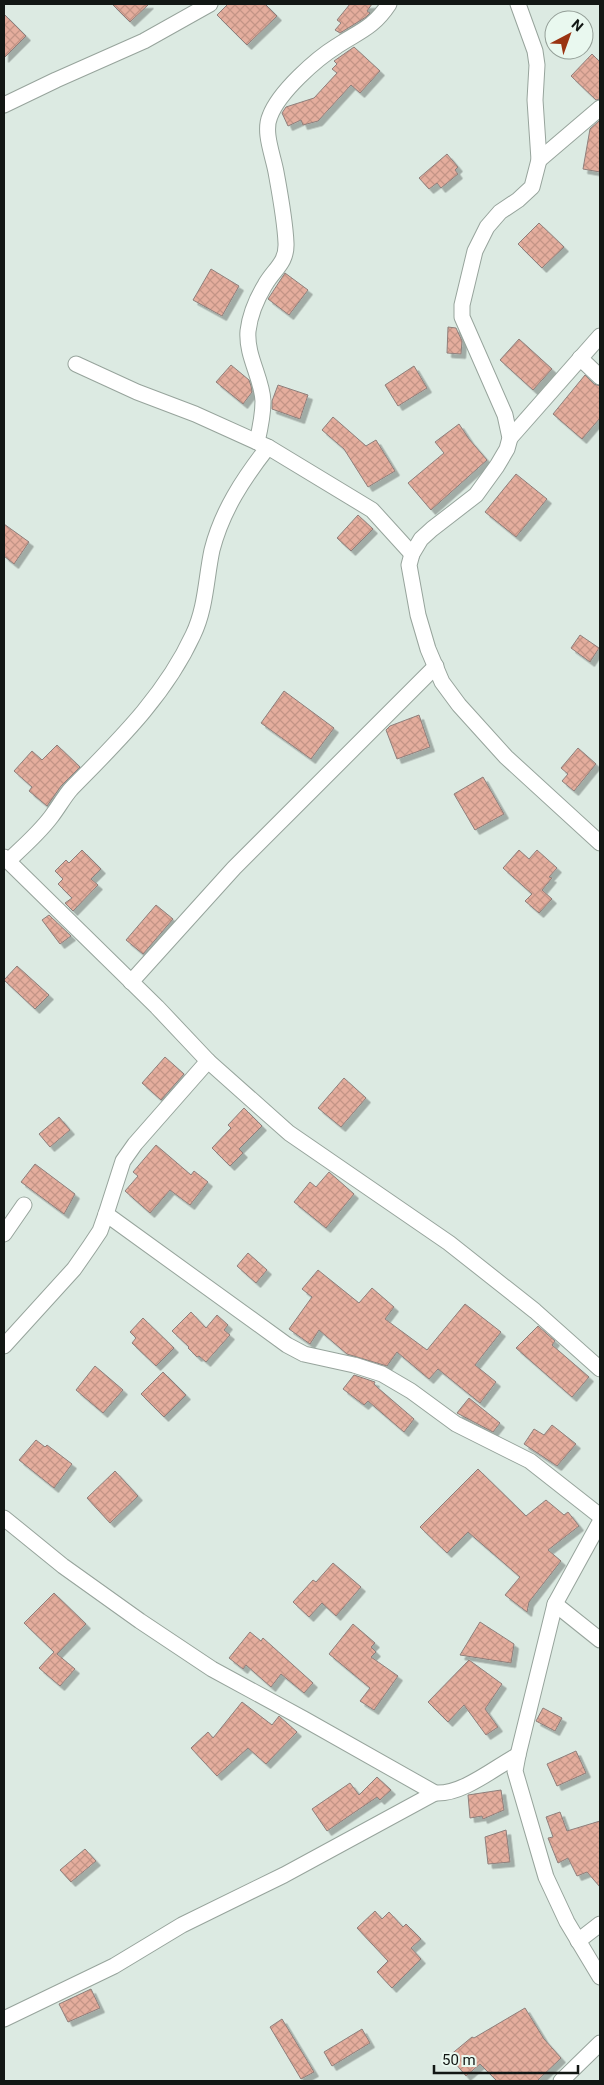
<svg xmlns="http://www.w3.org/2000/svg" width="604" height="2085" font-family="Roboto,sans-serif">
<defs>
<pattern id="building-cross-hatch" width="8" height="8" patternUnits="userSpaceOnUse" patternTransform="scale(1.25)"><rect width="8" height="8" fill="#e4ad9d"/><path d="M0 0l8 8M0 8l8-8" fill="none" stroke="#c39486"/></pattern>
<filter id="shadow"><feDropShadow dx="4.5" dy="4.5" stdDeviation="0" flood-color="#0004"/></filter>
</defs>
<rect width="100%" height="100%" fill="#dceae2"/>
<g fill="url(#building-cross-hatch)" stroke="#8e7f7b" filter="url(#shadow)">
<path d="M112,4H149L130,22Z"/>
<path d="M228,4H265L277,16L247,45L217,15Z"/>
<path d="M350,4H372L367,11L370,13L366,17L340,33L335,30L341,23L337,20Z"/>
<path d="M4,14L26,36L4,58Z"/>
<path d="M354,47L380,71L360,93L351,85L318,121L303,125L301,120L288,126L282,113L286,107L314,98L337,73L332,69L337,64L334,61Z"/>
<path d="M592,54L600,62V99L596,100L571,76Z"/>
<path d="M600,120V172L583,169L590,129Z"/>
<path d="M447,154L458,167L455,170L458,174L441,188L437,183L429,189L419,178Z"/>
<path d="M539,223L564,247L542,268L518,244Z"/>
<path d="M211,269L239,286L222,316L193,300Z"/>
<path d="M285,273L308,290L289,315L268,299Z"/>
<path d="M448,327L456,328L462,341L461,354L447,353Z"/>
<path d="M519,339L552,369L533,390L500,360Z"/>
<path d="M231,365L249,380L251,386L252,392L243,404L216,382Z"/>
<path d="M414,366L427,388L398,406L385,385Z"/>
<path d="M585,375L594,384L600,386V418L582,439L553,414Z"/>
<path d="M278,385L308,395L300,419L272,409V401Z"/>
<path d="M333,417L366,446L376,440L395,471L368,487L344,449L322,430Z"/>
<path d="M459,424L469,439L487,460L431,510L408,483L444,453L435,442Z"/>
<path d="M516,474L547,499L516,537L485,512Z"/>
<path d="M358,515L373,529L351,551L337,538Z"/>
<path d="M4,524L29,542L14,564L4,556Z"/>
<path d="M580,635L599,648L590,662L571,648Z"/>
<path d="M284,691L334,728L311,759L261,723Z"/>
<path d="M419,715L430,747L397,759L386,730L390,726Z"/>
<path d="M57,745L80,767L61,786L47,806L29,791L32,787L14,771L32,751L42,760Z"/>
<path d="M578,748L596,764L574,791L562,781L568,774L561,768Z"/>
<path d="M483,777L504,814L475,830L454,794Z"/>
<path d="M82,850L101,869L91,879L98,885L73,911L65,903L72,898L58,884L63,879L55,871L66,860L69,863Z"/>
<path d="M519,850L529,859L537,850L557,868L549,877L552,878L542,890L552,899L539,913L525,901L532,894L503,868Z"/>
<path d="M156,905L173,919L143,954L126,940Z"/>
<path d="M49,915L71,936L60,944L42,920Z"/>
<path d="M17,966L49,995L35,1009L4,980Z"/>
<path d="M165,1057L184,1074L161,1100L142,1083Z"/>
<path d="M344,1078L366,1098L341,1127L318,1108Z"/>
<path d="M244,1108L262,1126L239,1149L243,1153L230,1166L212,1148L231,1128L228,1125Z"/>
<path d="M59,1117L70,1130L50,1147L39,1134Z"/>
<path d="M156,1145L191,1175L194,1171L208,1182L190,1205L170,1190L150,1213L125,1191L138,1176L133,1172Z"/>
<path d="M35,1164L75,1194L64,1214L21,1182Z"/>
<path d="M329,1172L354,1194L326,1228L294,1202L310,1182L316,1187Z"/>
<path d="M248,1253L267,1270L256,1283L237,1266Z"/>
<path d="M318,1270L359,1303L372,1288L394,1307L385,1319L427,1350L465,1304L501,1332L475,1365L496,1382L480,1403L438,1369L429,1379L397,1352L387,1366L347,1354L319,1330L310,1344L289,1329L312,1297L302,1289Z"/>
<path d="M191,1312L206,1328L217,1315L228,1325L224,1330L230,1335L206,1362L199,1356L197,1357L188,1348L189,1347L172,1331Z"/>
<path d="M143,1318L174,1348L156,1366L132,1343L136,1338L130,1332Z"/>
<path d="M538,1326L555,1341L552,1345L589,1377L572,1397L516,1348Z"/>
<path d="M95,1366L123,1390L103,1413L76,1390Z"/>
<path d="M163,1372L186,1395L164,1417L141,1394Z"/>
<path d="M354,1375L375,1382L374,1384L378,1388L414,1419L404,1432L368,1401L364,1405L343,1389Z"/>
<path d="M469,1398L500,1423L493,1432L457,1413Z"/>
<path d="M552,1425L576,1444L557,1466L524,1444L534,1429L544,1435Z"/>
<path d="M36,1440L45,1447L47,1445L72,1464L54,1488L19,1460Z"/>
<path d="M478,1469L526,1516L546,1500L564,1515L568,1512L579,1526L548,1550L561,1561L529,1602L527,1612L505,1595L520,1577L468,1532L447,1553L420,1527Z"/>
<path d="M115,1471L138,1496L110,1523L87,1498Z"/>
<path d="M333,1563L361,1587L336,1616L322,1603L309,1617L293,1602L313,1580L316,1582Z"/>
<path d="M54,1593L86,1624L57,1654L75,1669L60,1686L39,1668L54,1652L24,1623Z"/>
<path d="M480,1622L514,1644L511,1663L460,1655Z"/>
<path d="M353,1624L375,1643L371,1647L376,1652L371,1657L398,1676L374,1710L360,1701L370,1688L329,1654Z"/>
<path d="M250,1632L261,1641L263,1638L313,1683L304,1693L281,1674L271,1687L246,1665L243,1669L229,1658Z"/>
<path d="M469,1660L502,1684L485,1709L498,1727L486,1735L464,1705L448,1722L428,1702Z"/>
<path d="M242,1702L272,1725L279,1716L297,1732L266,1764L248,1748L217,1776L191,1748L208,1732L213,1738Z"/>
<path d="M543,1708L562,1718L555,1731L536,1721Z"/>
<path d="M576,1751L586,1773L557,1786L547,1764Z"/>
<path d="M377,1777L391,1790L380,1800L377,1797L327,1831L312,1809L350,1783L359,1795Z"/>
<path d="M501,1790L504,1810L483,1819L482,1816L470,1818L468,1795Z"/>
<path d="M560,1812L567,1831L600,1821V1887L587,1872L577,1876L568,1858L558,1863L548,1838L553,1837L546,1817Z"/>
<path d="M506,1830L510,1862L488,1864L485,1837Z"/>
<path d="M85,1849L96,1861L71,1882L60,1870Z"/>
<path d="M375,1911L382,1919L389,1912L403,1927L406,1924L421,1939L411,1948L421,1959L392,1988L377,1972L388,1961L357,1928Z"/>
<path d="M91,1989L100,2008L68,2022L59,2004Z"/>
<path d="M525,2008L544,2039L561,2058L537,2081H497L480,2064L466,2076L449,2056L472,2037L474,2038Z"/>
<path d="M282,2019L314,2072L301,2079L270,2027Z"/>
<path d="M362,2029L370,2043L332,2066L324,2052Z"/>
</g>
<g fill="none" stroke-linecap="round" stroke-linejoin="round">
<defs>
<g id="street">
<path d="M518,4L535,51L537,65L535,100L539,160L532,187L518,200L500,212L487,227L475,251L462,305V317L505,415L510,438L507,449L497,466L476,495L432,529L421,539L412,554L409,565L418,615L428,649L442,682L459,705L506,757L600,843"/>
<path d="M4,105L56,80L144,41L210,4"/>
<path d="M539,160L600,108"/>
<path d="M580,358L600,377"/>
<path d="M76,364L137,392L195,414L268,447L372,510L412,554"/>
<path d="M510,438L600,336"/>
<path d="M257,442C260,429 263,415 263,401C262,378 246,356 248,331C250,314 256,300 265,285C274,269 287,263 286,243C285,220 280,194 276,172C273,155 263,132 270,116C279,92 316,59 337,46C360,31 373,28 389,4"/>
<path d="M4,857L157,1007L208,1061L289,1133L449,1243L535,1311L600,1369"/>
<path d="M9,860C23,847 39,833 51,817C58,808 64,797 71,789C117,742 165,696 193,635C206,608 206,578 212,550C222,511 243,479 268,447"/>
<path d="M131,982L234,868L436,666"/>
<path d="M106,1214L287,1345L304,1354L354,1365L382,1374L411,1391L456,1424L530,1461L600,1516"/>
<path d="M4,1234L24,1205"/>
<path d="M4,1346L74,1269L90,1246L100,1231L106,1214L123,1161L135,1144L208,1061"/>
<path d="M4,1518L63,1566L140,1621L212,1669L304,1719L435,1793C462,1795 494,1768 518,1755"/>
<path d="M600,1522L555,1604L518,1755L515,1771L546,1877L567,1922L600,1977"/>
<path d="M555,1604L600,1640"/>
<path d="M578,1941L600,1924"/>
<path d="M4,2019L114,1966L182,1925L284,1875L435,1793"/>
<path d="M561,2081L600,2043"/>
</g>
</defs>
<use href="#street" stroke="#97a49c" stroke-width="17"/>
<use href="#street" stroke="#fff" stroke-width="15"/>
</g>
<rect width="604" height="2085" fill="none" stroke="#121714" stroke-width="10"/>
<g transform="translate(569 35) rotate(41)"><circle r="24" fill="#e9f8ef" stroke="#939e97"/>
<path d="M0-4L9 19L0 12L-9 19Z" fill="#9a3311"/>
<text y="-8" font-size="14" font-weight="bold" text-anchor="middle" fill="#121714">N</text>
</g>
<path d="M434 2065v8h144v-8" fill="none" stroke="#121714" stroke-width="2.5"/>
<text x="442" y="2065" font-size="15" fill="#121714" stroke="#e9f8ef" stroke-width="4" paint-order="stroke">50 m</text>
</svg>
